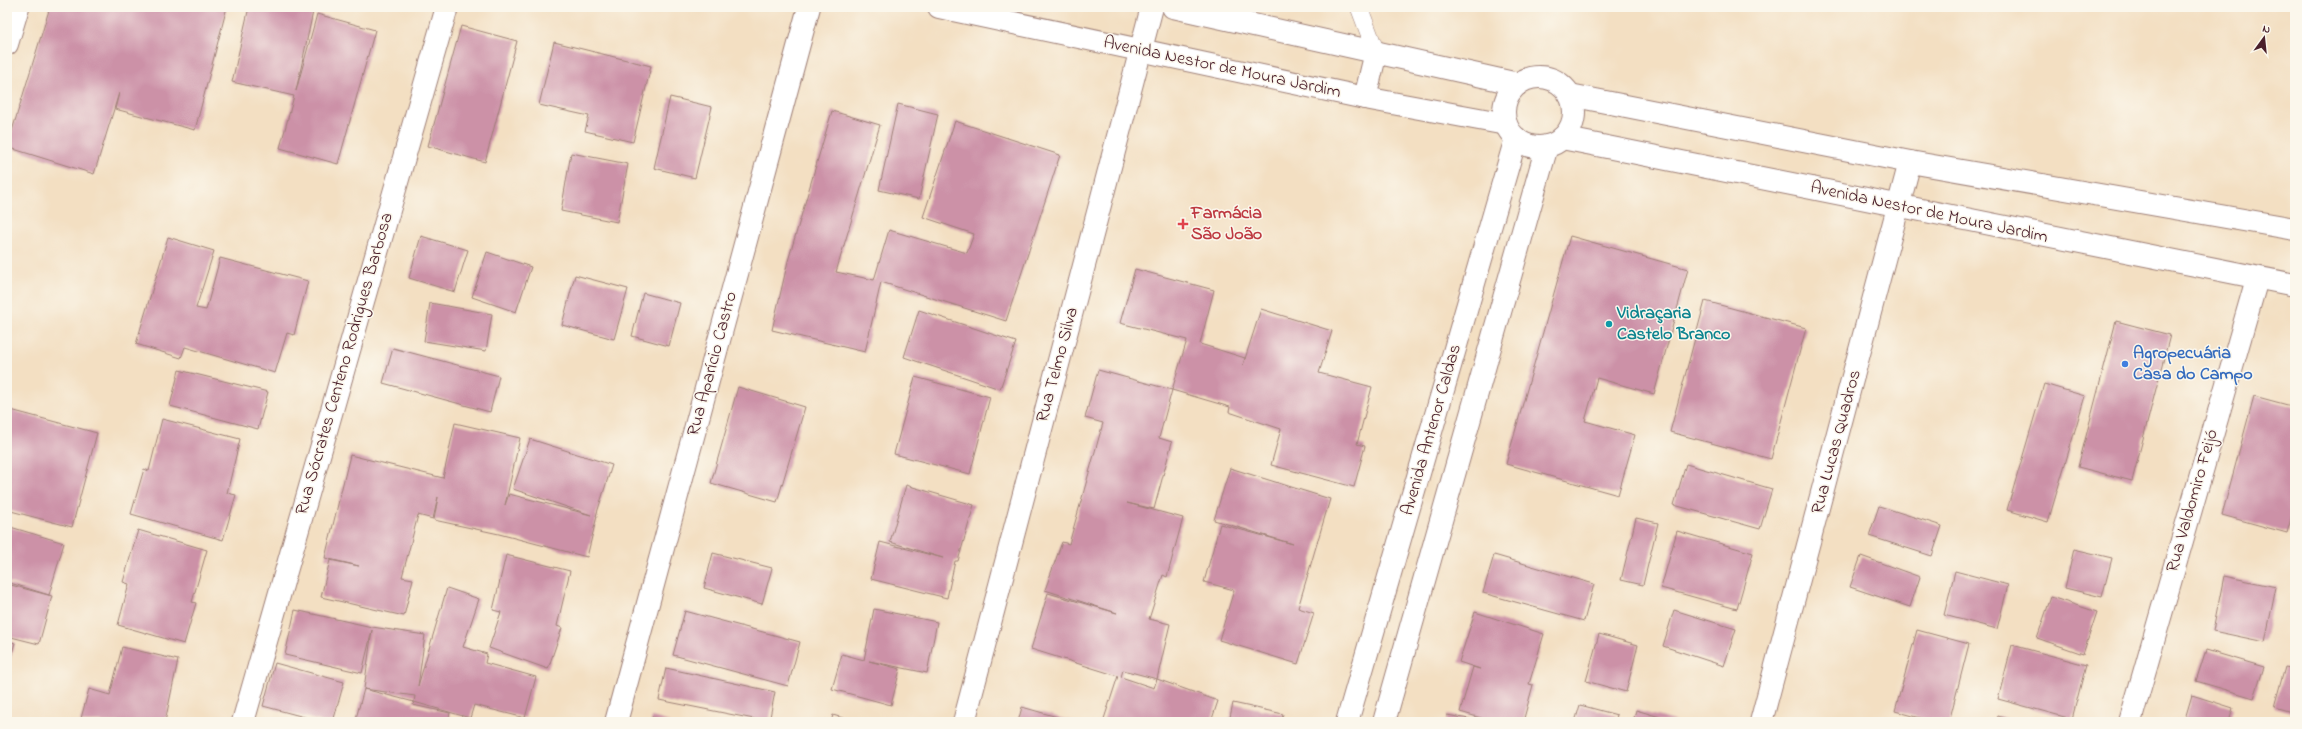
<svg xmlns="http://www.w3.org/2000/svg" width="2302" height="729" font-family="'Indie Flower',sans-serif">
<rect width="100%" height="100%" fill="#fbf7ec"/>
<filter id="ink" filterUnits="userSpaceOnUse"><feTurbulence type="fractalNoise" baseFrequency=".025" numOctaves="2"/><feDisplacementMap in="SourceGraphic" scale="8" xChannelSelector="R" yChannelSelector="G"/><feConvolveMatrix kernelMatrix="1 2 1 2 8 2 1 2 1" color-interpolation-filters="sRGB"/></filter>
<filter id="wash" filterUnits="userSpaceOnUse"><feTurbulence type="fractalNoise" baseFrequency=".012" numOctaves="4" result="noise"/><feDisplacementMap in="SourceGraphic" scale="16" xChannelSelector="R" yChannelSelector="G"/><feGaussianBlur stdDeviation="0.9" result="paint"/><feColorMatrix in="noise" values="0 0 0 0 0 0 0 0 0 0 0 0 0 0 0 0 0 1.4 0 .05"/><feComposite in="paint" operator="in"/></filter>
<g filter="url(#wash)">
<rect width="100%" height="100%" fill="#f3dfc2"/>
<g id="blocks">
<g fill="#cc91a7">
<path d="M50,7H227L195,130L115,109L119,93L94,174L7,147Z"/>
<path d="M249,7H314L296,91L317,14L375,30L338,164L280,148L294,96L232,82Z"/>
<path d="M461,26L517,41L485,162L428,146Z"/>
<path d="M554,42L651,66L633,142L585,131L589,116L539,105Z"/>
<path d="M670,97L712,107L695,178L654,168Z"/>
<path d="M898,104L938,114L919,199L879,190Z"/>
<path d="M832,111L880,125L836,272L874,280L889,230L967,253L974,234L923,217L955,121L1060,155L1006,321L881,282L865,352L772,330L788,261Z"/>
<path d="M571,153L628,164L617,222L561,211Z"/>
<path d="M421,236L468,250L455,292L409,278Z"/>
<path d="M1570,236L1688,269L1654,394L1597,378L1585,421L1635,435L1618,495L1506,464Z"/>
<path d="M168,237L214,251L196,308L206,310L220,258L308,281L294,335L287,333L275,373L185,347L181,358L136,344Z"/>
<path d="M487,252L531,267L516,312L472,297Z"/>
<path d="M1135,269L1214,290L1200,344L1245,358L1243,365L1261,309L1332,331L1319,373L1372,387L1357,444L1365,446L1354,487L1271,465L1281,429L1229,412L1230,407L1172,390L1187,340L1120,323Z"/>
<path d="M575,275L628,289L614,339L562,325Z"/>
<path d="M643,293L680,303L669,346L632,336Z"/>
<path d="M1705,301L1806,328L1771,459L1670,432Z"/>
<path d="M430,303L492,314L486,351L424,341Z"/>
<path d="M919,310L1016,342L1000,389L904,357Z"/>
<path d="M2116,321L2170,335L2132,481L2078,467Z"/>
<path d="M393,348L499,376L490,412L383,383Z"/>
<path d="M179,370L268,392L258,429L170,406Z"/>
<path d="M1098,370L1172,390L1159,438L1172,442L1154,509L1127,503L1183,518L1167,577L1163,575L1149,619L1170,624L1157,679L1123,670L1121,677L1154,688L1157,679L1218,701L1211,722H1103L1118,676L1031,649L1048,593L1117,613L1045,590L1062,542L1069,544L1103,423L1085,418Z"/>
<path d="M915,377L990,397L970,474L894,454Z"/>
<path d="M2044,384L2085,396L2048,522L2007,510Z"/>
<path d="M738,387L805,407L777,502L711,483Z"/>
<path d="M2254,396L2295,407V504L2287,533L2222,515Z"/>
<path d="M7,409L97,433L72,527L7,510Z"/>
<path d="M162,419L240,439L227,493L236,495L223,540L131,514L144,469L149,471Z"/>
<path d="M455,423L520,438L505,505L509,494L591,515L513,489L530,439L612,465L596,516H597L587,557L499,534L434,520L438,497L433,519L418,515L402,577L413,579L404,616L321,597L330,560L359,566L325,558L350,455L443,478Z"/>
<path d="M1686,464L1772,489L1760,529L1674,505Z"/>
<path d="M1230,468L1330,499L1298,608L1314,613L1298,664L1219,640L1234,590L1204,582L1220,524L1293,544L1214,520Z"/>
<path d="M906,485L974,505L958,561H955L947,598L871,579L880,542L943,558L890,542Z"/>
<path d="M1879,506L1942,526L1932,556L1869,536Z"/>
<path d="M1636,518L1658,523L1643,585L1621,580Z"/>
<path d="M7,526L64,543L49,595L7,582Z"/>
<path d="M138,530L207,550L192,602L196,603L184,644L118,625L129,584L123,582Z"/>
<path d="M1677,531L1753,553L1737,609L1661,588Z"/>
<path d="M2074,549L2112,558L2102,597L2065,588Z"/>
<path d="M713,553L772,568L762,604L704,588Z"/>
<path d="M506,555L570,571L557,626L562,628L548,669L489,648L501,612L493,610Z"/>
<path d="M1494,555L1594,584L1584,621L1483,593Z"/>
<path d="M1861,556L1920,577L1910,607L1850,587Z"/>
<path d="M1955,571L2008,585L1997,629L1944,615Z"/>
<path d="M2224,576L2276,587L2265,642L2213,631Z"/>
<path d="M7,584L52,596L39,644L7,636Z"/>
<path d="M447,588L479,599L463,647L487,654L485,663L536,677L525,718L474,705L470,718L414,702L415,696L364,689L414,702L413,705L450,713L448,722H355L364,689L372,630L362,673L285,655L295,610L372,627L425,635L418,686Z"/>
<path d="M2051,597L2097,612L2083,654L2037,638Z"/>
<path d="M874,609L937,622L927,673L869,661L900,669L891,705L832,689L842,654L864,660Z"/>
<path d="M1674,610L1736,629L1724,666L1663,646Z"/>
<path d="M685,611L800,642L788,686L673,655Z"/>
<path d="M1475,612L1544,634L1529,684L1533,685L1523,722H1495L1460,712L1473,667L1480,669L1459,662Z"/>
<path d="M1917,630L1969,644L1949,722H1935L1895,711Z"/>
<path d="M1599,634L1638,645L1626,692L1586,681Z"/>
<path d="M7,640L15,643L7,670Z"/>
<path d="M2012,645L2086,665L2072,719L1998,699Z"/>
<path d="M122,647L178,660L165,722H80L89,689L110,695Z"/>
<path d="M2206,650L2264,667L2254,698L2196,681Z"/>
<path d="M275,663L344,682L333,722H323L263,706Z"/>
<path d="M2285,667L2295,669V713L2274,707Z"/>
<path d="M666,668L775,692L769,722L659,700Z"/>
<path d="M2192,695L2233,708L2229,722H2184Z"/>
<path d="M1233,703L1283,714L1281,722H1229Z"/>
<path d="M1580,705L1617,715L1615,722H1575Z"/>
<path d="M1022,707L1075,722H1018Z"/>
<path d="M1636,710L1677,722H1633Z"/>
<path d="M833,715L856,722H831Z"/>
<path d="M1447,715L1480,721V722H1446Z"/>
<path d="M1998,716L2018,722H1996Z"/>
<path d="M652,717L670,722H651Z"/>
</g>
</g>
</g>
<g filter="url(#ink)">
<use href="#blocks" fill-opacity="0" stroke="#9e7f76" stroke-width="1"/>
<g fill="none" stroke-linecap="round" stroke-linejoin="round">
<defs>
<path id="service" d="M1359,7L1376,52"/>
<g id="minor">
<path d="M7,44L18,7"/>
<path d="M243,722L447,7"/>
<path d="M616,722L809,7"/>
<path d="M964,722L1152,7"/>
<path d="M1761,722L1910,162"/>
<path d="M2130,722L2257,279"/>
</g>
<g id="tertiary">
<path d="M1347,722L1516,138"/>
<path d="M1384,722L1547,146"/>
</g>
<g id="primary">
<path d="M939,7L1365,98L1506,124"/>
<path d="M1173,7L1518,84"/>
<circle cx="1539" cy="112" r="35"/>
<path d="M1570,95L1910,162L2295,229"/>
<path d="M1365,98L1376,52"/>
<path d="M1562,138L2295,285"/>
</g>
</defs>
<use href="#service" stroke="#9e7f76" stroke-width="18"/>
<use href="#minor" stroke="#9e7f76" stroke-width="24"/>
<use href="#tertiary" stroke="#9e7f76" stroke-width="24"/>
<use href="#primary" stroke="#9e7f76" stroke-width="24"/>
<use href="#service" stroke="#fff" stroke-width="17"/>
<use href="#minor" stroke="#fff" stroke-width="22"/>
<use href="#tertiary" stroke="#fff" stroke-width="22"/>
<use href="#primary" stroke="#fff" stroke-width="22"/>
</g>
</g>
<path fill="#e0444e" stroke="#fbf7ec" stroke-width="1.5" d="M1181 218h4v4h4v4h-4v4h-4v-4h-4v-4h4z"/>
<circle fill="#0f9aa8" stroke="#fbf7ec" stroke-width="1.5" cx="1609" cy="324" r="4"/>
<circle fill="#3f7fe0" stroke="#fbf7ec" stroke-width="1.5" cx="2125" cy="364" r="4"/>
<g text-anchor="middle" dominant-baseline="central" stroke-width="3" stroke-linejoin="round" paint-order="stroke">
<g font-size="18" fill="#4a1f2b" stroke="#fbf7ec">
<text transform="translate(1222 68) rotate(12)">Avenida Nestor de Moura Jardim</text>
<text transform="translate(1929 213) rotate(12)">Avenida Nestor de Moura Jardim</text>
<text transform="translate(345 364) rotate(-74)">Rua Sócrates Centeno Rodrigues Barbosa</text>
<text transform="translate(713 364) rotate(-75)">Rua Aparício Castro</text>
<text transform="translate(1058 365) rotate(-75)">Rua Telmo Silva</text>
<text transform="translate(1432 430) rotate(-74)">Avenida Antenor Caldas</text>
<text transform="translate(1837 442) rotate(-75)">Rua Lucas Quadros</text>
<text transform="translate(2193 501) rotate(-74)">Rua Valdomiro Feijó</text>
</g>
<g font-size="18" font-weight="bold" fill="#be3a42" stroke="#fbf7ec" text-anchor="start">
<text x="1191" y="214">Farmácia<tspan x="1191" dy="21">São João</tspan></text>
</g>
<g font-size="18" font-weight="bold" fill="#0d838f" stroke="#fbf7ec" text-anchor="start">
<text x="1617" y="314">Vidraçaria<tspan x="1617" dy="21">Castelo Branco</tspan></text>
</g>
<g font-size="18" font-weight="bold" fill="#366cbe" stroke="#fbf7ec" text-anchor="start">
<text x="2133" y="354">Agropecuária<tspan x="2133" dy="21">Casa do Campo</tspan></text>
</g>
</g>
<rect width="2302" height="729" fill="none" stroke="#fbf7ec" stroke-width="24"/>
<g transform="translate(2264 38) rotate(15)" stroke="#fbf7ec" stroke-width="3" paint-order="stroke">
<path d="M0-3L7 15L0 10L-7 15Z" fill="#4a1f2b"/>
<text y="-6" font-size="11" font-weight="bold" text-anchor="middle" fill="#4a1f2b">N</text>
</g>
</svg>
